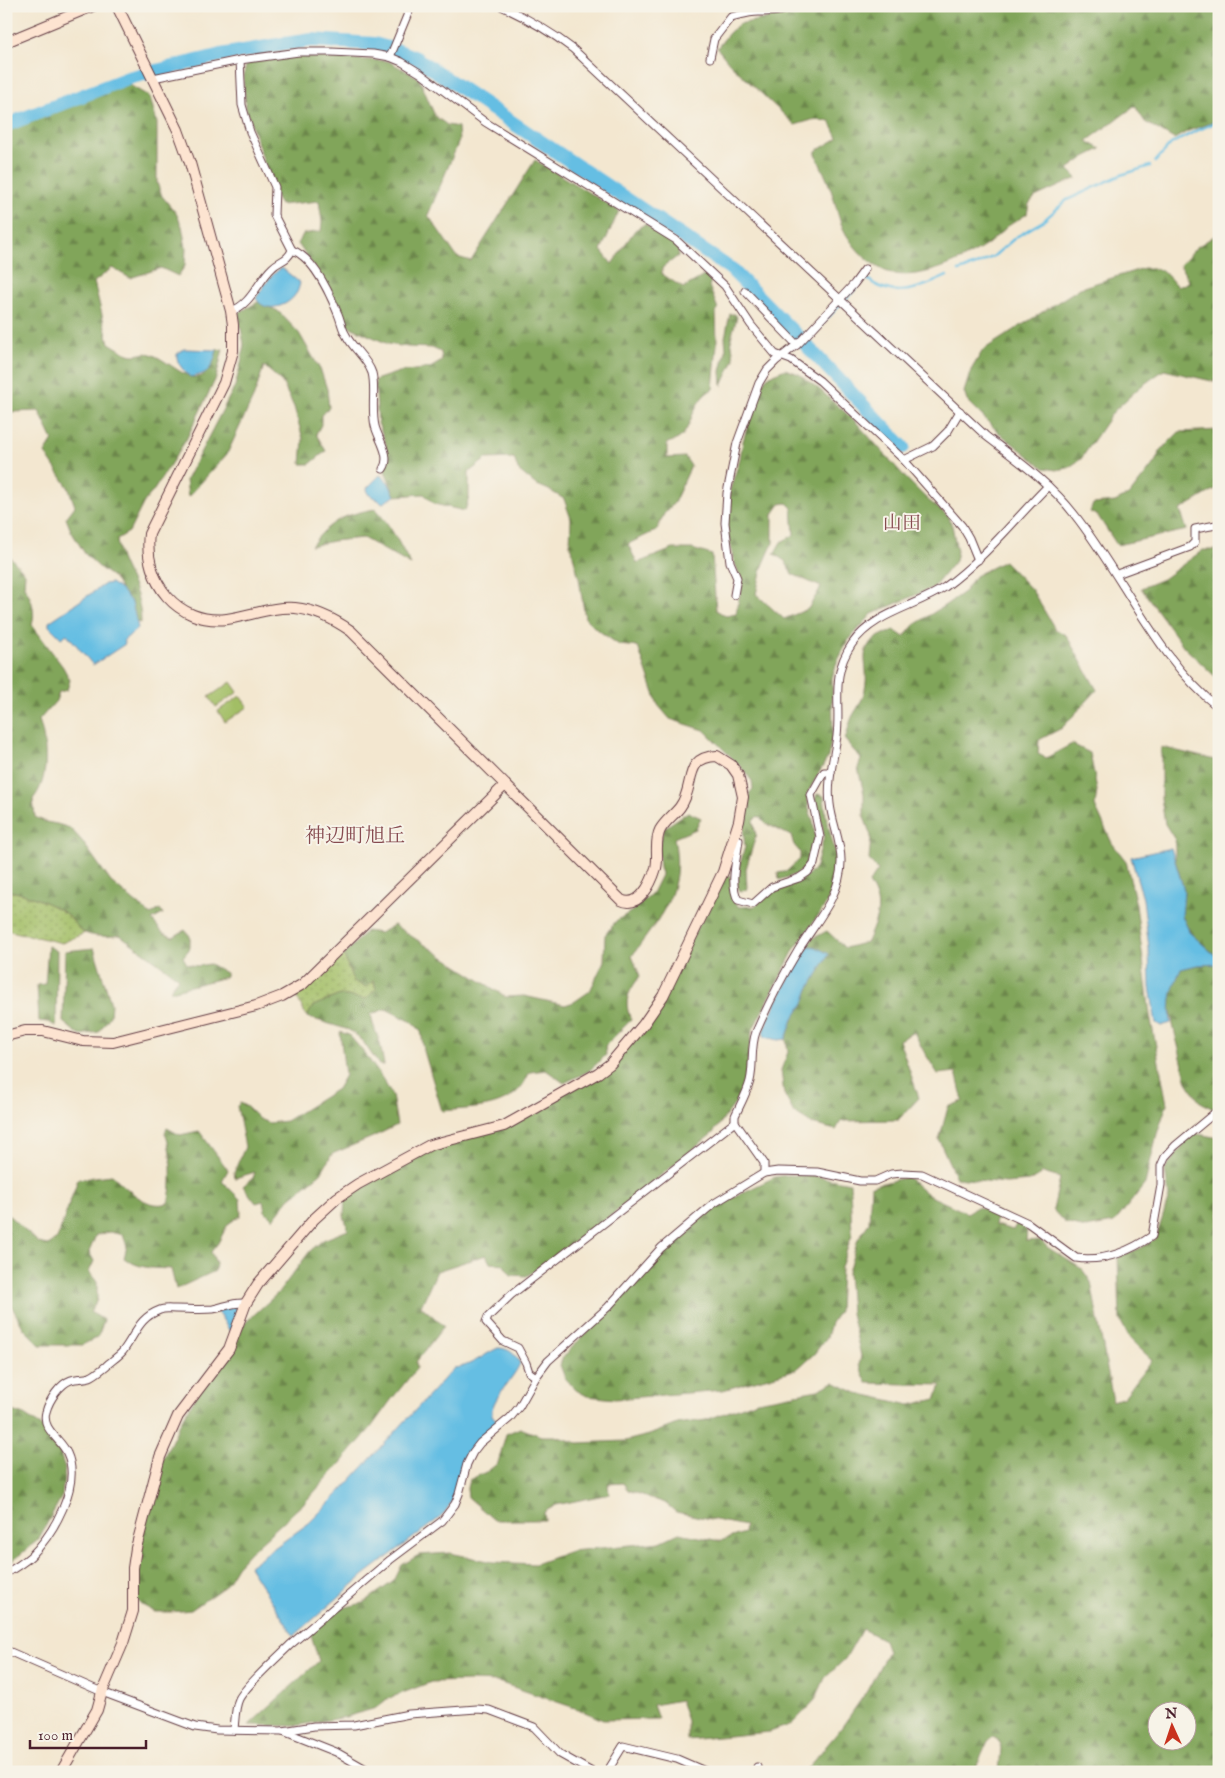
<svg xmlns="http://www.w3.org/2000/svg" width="1225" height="1778" font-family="'IM FELL English','Noto Serif JP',serif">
<defs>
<pattern id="grass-dots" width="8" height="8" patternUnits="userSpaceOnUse" patternTransform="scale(1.25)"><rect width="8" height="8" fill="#a2be65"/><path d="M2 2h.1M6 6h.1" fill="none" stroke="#869a53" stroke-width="1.8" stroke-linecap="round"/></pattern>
<pattern id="forest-firs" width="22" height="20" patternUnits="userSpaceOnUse" patternTransform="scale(1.25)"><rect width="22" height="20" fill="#81a55a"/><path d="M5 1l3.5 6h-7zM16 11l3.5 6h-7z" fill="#6c864b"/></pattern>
</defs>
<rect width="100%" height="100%" fill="#f7f3e8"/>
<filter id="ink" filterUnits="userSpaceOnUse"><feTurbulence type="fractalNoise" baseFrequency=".02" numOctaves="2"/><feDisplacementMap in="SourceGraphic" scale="10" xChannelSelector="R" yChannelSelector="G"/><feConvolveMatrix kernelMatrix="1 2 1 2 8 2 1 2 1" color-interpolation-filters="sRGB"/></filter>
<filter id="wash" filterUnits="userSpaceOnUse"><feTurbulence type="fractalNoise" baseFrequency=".0096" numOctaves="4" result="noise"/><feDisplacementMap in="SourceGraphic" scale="20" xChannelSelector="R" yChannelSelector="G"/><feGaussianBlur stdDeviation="1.12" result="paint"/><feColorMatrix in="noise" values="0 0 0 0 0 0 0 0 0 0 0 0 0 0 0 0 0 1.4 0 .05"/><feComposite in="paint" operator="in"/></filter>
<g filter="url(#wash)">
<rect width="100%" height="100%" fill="#f3e7d0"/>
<g fill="url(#grass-dots)" stroke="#766e48">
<path d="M6,891C22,891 52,904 65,913C73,918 79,927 85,933L62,943L6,930Z"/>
<path d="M344,955L353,981L373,979L376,989L366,999L340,995L313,1006L307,1017L296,996Z"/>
</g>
<g fill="url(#forest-firs)" stroke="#666242" fill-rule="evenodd">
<path d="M821,6H1219V120L1188,131L1174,139L1145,122L1135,106L1087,141L1101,149L1085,157L1068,169L1077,178L1035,197L1029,204L1027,214C1021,218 1014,222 1008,226C1001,232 995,238 988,244C965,260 923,279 895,274C878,271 859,254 850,240C839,226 837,207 831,190C827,178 821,167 816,155V151L838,138L830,121L812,120L795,125L730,64L717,48L729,33L739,24L789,14L801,7L807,13Z"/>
<path d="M287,56L388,61L419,78L435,116L447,125L458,127L459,141L428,215L457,257L471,261L535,160L619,211L601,250L612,264L635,230L645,224L679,247L678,256L662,268V274L683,288L709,273L712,279L709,286L718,309L716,312L717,344L713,389C690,401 693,430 678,439C675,441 670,442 667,443V458L685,457L691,466L674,503L664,514L657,530L628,544L637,563L673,549H692L712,555L716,610L726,616L736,614L742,582L733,558L726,524L728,496L740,459L743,441L757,394L767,377L785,369L799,374L819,389L856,422L905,477L928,500L948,516L952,525L957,551L955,561L934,587L872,614L848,641L837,662L832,678L833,731L828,757L807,794L809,809L813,821L815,836L812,855L807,867L797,874L779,880L778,873L787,871L800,859V852L794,845L791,836L765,823L758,816L753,821L756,835L746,869L747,889L740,892L737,885L738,871L745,847L743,829L750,792L753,789L752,781L741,767L704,730L670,719L658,705L638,647L619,645L595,628L585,618L579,578L570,544L571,519L564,499L549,490L535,484L518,470L514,458L486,459L469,472V497L465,511L434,504L424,494L395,496L384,468L386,444L378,423L375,380L399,372L430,368L442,361L441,352L432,348L408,347L388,344L346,325L318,272L298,244L303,234L321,231L322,222L319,201L280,205L277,200L246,109L243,76L247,63ZM787,503L792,508L794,535L781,542L774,554L785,561L792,574L821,587L808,609L784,619L756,594L762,568L773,543V514L780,504Z"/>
<path d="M118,83L128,84L150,97L157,123V183L162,196L176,213L182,226L186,248L185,266L178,276L161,268L130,278L112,268L94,282L109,343C115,346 125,354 133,355C139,355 145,352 151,354C180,366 202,402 217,350L223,349L216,378L186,440L154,490L144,502L129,532L117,539C118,559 127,570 134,587C139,599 141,610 141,623L136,622L132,603L121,590L114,578L100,568L85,554L71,531L66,518L75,506L68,487L45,453L53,440L39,411L12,412L6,404V127Z"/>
<path d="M1219,233V386L1216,382L1164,370L1140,387L1113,412L1081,459L1068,468L1056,470L1044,468L999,433L967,401L964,392L971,370L983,350L1080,288L1144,268L1162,270L1178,287L1189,282L1180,265L1197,247Z"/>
<path d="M258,302L278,311L299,333L321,371L327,389L329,408L321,415V425L316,434L326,451L310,464H301L303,439L294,407L282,382L264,366L254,396L227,454L188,497L186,480L235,386L241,363L244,344L238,313Z"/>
<path d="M730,314H735L737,317L731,338L734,359L722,386L721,371L726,351L725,337Z"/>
<path d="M1219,430V487L1180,510L1187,530L1117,545L1098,516L1090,512L1093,504L1115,502L1130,494L1155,462L1160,451L1179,432Z"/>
<path d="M375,509C391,525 400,545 411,565L363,538L333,541L311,546C331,520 343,515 375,509Z"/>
<path d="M1203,550H1219V680L1184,647L1141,588L1163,579Z"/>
<path d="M6,553L25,573L24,587C32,597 36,613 32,625L63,667L70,680L67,690L59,692L56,701L39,720C47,744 50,779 33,799L35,817L46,822L57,824L70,828L82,841L111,882L151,915L160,909L163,914L152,920L163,933L173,937L185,930L190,936V948L183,957L187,964L197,966L210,964L226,973V977L171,991V988L179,978L120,935C111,937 93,937 85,933C77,929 73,918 65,913C52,904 22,891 6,891Z"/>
<path d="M1004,561L1032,590L1055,629L1066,635L1097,690L1062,728L1039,740L1038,754L1046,758L1072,744L1090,753L1097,790L1095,806L1112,843L1126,861L1136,905L1150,1015L1167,1104L1157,1134L1145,1184L1114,1223L1086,1228L1065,1223L1053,1210L1060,1178L1043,1173L1030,1181L1006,1183L956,1178L939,1140L948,1107L963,1101L956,1072L938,1074L923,1050L914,1032L899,1040L919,1098L898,1120L841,1121L836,1130L812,1124L794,1113L784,1094L781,1070L788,1052L786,1039L793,1019L804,1003L809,989L828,954L816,947L809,946L812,939L827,931L845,948L867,942C877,917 884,907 869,883L878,870L869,860L871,836L864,817V794L858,768L861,759L845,740C847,733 849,724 852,717C855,711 861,704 863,696C875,663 846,647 894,630L904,637L914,625L947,604L965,591L975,576Z"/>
<path d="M1161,747L1219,761V962L1216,956L1190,933L1182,916L1184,890L1175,860V840L1165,824L1161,798Z"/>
<path d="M817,794L824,796L826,816L837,860L836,876L833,890L825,906L795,948L752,1031L745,1081L740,1097L713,1133L613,1214L527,1276L511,1275L503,1264L490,1263L486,1255L437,1271L421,1306L444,1326L416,1362L417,1368L391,1400L370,1429L340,1464L306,1501L250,1552L237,1566L225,1586L191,1610L171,1612H155L142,1605L135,1598L137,1548L162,1461L184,1415L246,1322L279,1292L310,1251L323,1240L348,1230L344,1216L345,1198L430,1146L503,1128L598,1073L640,1033L724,877L730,875C731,886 730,898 739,907L755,906L771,890L801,880L815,869L824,837L822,824L815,800Z"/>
<path d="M688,812L701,818L696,829L674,838C685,892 661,915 632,956L640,976C628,993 623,1000 631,1020L605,1046L606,1055L589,1071L564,1083L546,1070L530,1072C527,1077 525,1082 522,1086C504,1110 469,1108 442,1111L424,1051L421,1031L412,1022L386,1009L371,1014L373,1024L380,1043L384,1065H379L362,1040L349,1030L307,1017L313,1006L340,995L366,999L376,989L374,980L366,987L353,981L344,955L366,931L380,933L394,925L506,997L524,996L565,1005L574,1002L590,991L604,961L605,935L616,921L632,911L652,893L661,875L658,849L664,828Z"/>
<path d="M48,946L57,951L56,1026L48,1022L39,1021L37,985L45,984Z"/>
<path d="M94,948L111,1004L110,1016L99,1032L79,1035L63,1022L65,951Z"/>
<path d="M1219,964V1122L1215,1119L1213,1109L1199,1101L1187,1082L1173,1025L1170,1006L1171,992L1181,969L1197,965Z"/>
<path d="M340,1032L349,1035L366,1055L382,1078L392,1095L397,1125L375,1136L332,1154L321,1173L289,1199L273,1219L265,1211L263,1201L256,1203L243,1186L253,1178L255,1172L235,1178L234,1172L245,1147L237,1106L240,1103L247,1107L259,1119L269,1123L286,1121L337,1089L345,1075Z"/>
<path d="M167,1128L180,1135L199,1131L228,1170L222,1181L240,1199L241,1215L228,1224L218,1243L211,1252L216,1263L215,1271L176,1289L171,1269C153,1268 139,1269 124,1258L127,1246L123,1235L110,1232L96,1235L89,1252L94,1261L89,1272L97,1282V1300L90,1312L104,1320L98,1337L82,1345H40L24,1329L6,1296V1213L39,1243L48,1245L57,1239L78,1179L112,1175C128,1189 146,1210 168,1203C173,1187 172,1148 165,1133Z"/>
<path d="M1192,1133L1219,1138V1772H999L1001,1748L998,1740L993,1737L988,1741L974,1772H804L839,1731L867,1691L888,1651L884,1640L862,1629L845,1659L825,1678L815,1700L792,1724L770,1732L687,1740V1721L680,1700L653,1705L658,1719L603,1720L578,1709L498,1682L471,1681L431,1682L387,1699L376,1708L346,1717L293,1726L249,1725L319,1661L310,1633L334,1610L363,1603L394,1581L402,1565L419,1555L450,1553L493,1562L535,1564L571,1551L660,1542L679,1533L720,1541L744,1533L745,1526L676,1512L665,1503L628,1490L623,1483L608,1484L609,1494L556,1505L544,1512L545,1520H494L468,1497L467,1488L469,1480L488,1471L498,1463L506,1434L520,1428L541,1436H555L578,1443L625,1441L649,1435L677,1424L706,1420L757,1401L818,1390L834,1382L857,1393L910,1405L936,1399L941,1385L867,1383L859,1365L861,1356L851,1313L848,1272L858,1239L869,1223L871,1186L907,1177L928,1195L967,1213L977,1207L998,1212L995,1225L1013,1230L1017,1223L1027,1230L1026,1241L1041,1240L1047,1247L1082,1269L1091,1282L1113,1401L1124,1397L1152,1360L1130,1339L1120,1320L1118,1257L1141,1248L1156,1238L1169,1197L1165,1170ZM1158,1710H1188V1740H1158Z"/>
<path d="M788,1175L814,1176L850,1183L852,1235L841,1267L839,1311L831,1323L827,1337L814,1354L797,1369L723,1390L615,1399L587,1396L576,1390L565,1378L560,1365L563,1357L665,1250L715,1206L775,1177Z"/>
<path d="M6,1409L24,1415L44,1428L56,1442L65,1468L62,1496L38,1540L6,1566Z"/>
</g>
<g fill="#a2be65" stroke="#766e48">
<path d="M231,682L238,692L216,707L209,697Z"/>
<path d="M240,696L248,707L225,722L218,711Z"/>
</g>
<g fill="#65bee3" stroke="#586e87">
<path d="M282,268L300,283C299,287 298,292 295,295C287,307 264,314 256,298C264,287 270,274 282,268Z"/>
<path d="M184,349L217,350C212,368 210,374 190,377C184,370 176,364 177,354Z"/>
<path d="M380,475L388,482L395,496L383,503L368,494L367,488Z"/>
<path d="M111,583L121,590L132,603L138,628L123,641L125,644L93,665L67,634L61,638L49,626V622L105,584Z"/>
<path d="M1171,848L1184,890L1182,916L1190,933L1216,956L1219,964L1197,965L1181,969C1171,991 1169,999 1171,1023L1161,1026L1156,1023L1150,987L1149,948L1143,899L1131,857Z"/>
<path d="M809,946L816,947L829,954L809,989L804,1003L793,1019L786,1039L778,1040L765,1037L763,1032C775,1002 791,973 809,946Z"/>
<path d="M229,1306H241L231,1333L218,1312Z"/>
<path d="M498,1348C509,1348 515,1354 520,1363C516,1376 489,1401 492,1415C493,1416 496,1420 497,1421L496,1425C488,1432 478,1438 472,1447C461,1460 462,1477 456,1492C453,1501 448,1508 442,1516L364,1575L294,1636L249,1566L309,1523L341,1491L454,1368C470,1367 483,1355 498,1348Z"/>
</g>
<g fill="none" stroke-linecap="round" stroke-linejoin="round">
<g stroke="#65bee3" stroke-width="2.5">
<path d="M1155,162L1171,144L1196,131L1219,121"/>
<path d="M959,271L979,264L994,256L1016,237L1043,221L1067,200L1121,175L1150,166"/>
<path d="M845,300L866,278C893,301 918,289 947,276"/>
<path d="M804,343L840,305"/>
</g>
<g stroke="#65bee3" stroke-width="14">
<path d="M6,125L128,78L221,55L284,44L312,40L374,44L396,50L416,58L731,269L799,338"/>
<path d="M804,343L903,447"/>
</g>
</g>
</g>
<g filter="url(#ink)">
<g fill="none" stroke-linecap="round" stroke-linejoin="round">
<defs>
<g id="street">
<path d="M501,6C527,18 551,32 573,49L986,436C1017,460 1050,483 1074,514C1122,574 1158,661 1219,708"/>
<path d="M390,57L411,6"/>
<path d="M710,58L714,39L731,17C740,15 749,12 759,12C772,11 782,13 794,6"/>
<path d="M153,78L240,60L299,52H331L373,54L390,57L402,62L420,73L485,122L676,240L725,286L751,325L775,354L791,360L820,381L904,460L962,526L969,538L978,560"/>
<path d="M292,250C313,257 330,294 338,314C341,321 342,329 346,335C353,349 367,358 372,373C376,387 371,410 375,426C378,439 392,456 383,469"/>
<path d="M745,291L797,345"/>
<path d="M231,311C251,305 258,281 272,268C279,260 287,262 292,250L274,215L275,187L250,132L242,105L240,60"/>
<path d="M904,460L933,446L948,431L960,411"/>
<path d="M1117,574L1190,547L1195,542V529L1216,525L1219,527"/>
<path d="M734,595L737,578L730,562L725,523L727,493L737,443L759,383L767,370L776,361L799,343L854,284L865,269"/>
<path d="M734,836L739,840C737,858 729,883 738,900L753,904L772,887L799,878L808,872L814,864L820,837L811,795L824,772H831"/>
<path d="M764,1173V1163L735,1122V1116C740,1105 747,1093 750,1081C754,1065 750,1048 756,1032C767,1007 782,977 796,954C813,925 842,896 841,860C841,841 832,823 830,804C827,782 834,758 837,736C841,702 830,676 852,644C873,613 915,607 945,587C984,559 1014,520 1048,486"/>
<path d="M536,1377L529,1372L526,1363L518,1348L503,1341L486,1322L488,1317L511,1295L735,1122"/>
<path d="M6,1573C15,1568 23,1563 31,1556C53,1534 82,1485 67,1453C61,1439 41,1429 46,1412C49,1400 60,1384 71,1380C77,1378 84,1379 90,1377C95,1375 101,1370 106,1366C111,1361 118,1357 123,1351C136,1334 138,1318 160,1310C164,1308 170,1309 175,1309C187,1309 200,1310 213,1309C225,1307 231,1302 246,1303"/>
<path d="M6,1650L102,1692L195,1727L217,1730L283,1731L336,1752L371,1772"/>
<path d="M234,1730C235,1720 235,1707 239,1699C246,1685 278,1657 290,1645L390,1560L442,1521L455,1504L459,1494L467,1464L473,1452L480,1443L510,1418L519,1407L536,1377L548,1361L608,1307L661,1248L713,1204L764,1173L778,1171L817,1172L860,1181H875L891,1174L903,1173L922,1174L1028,1223L1076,1258C1103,1262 1130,1251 1152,1236L1161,1185V1166L1165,1157L1175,1146L1217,1111H1219"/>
<path d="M283,1731L314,1726L354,1725L409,1714L477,1709L489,1710L534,1727L560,1754L592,1772"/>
<path d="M607,1772L623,1746L677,1759L707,1772"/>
<path d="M757,1772V1767"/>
</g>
<g id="secondary">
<path d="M6,42L93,6"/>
<path d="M6,1036L25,1031H43L83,1041L113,1042L256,1006L282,996L303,984L505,785"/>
<path d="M61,1772L97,1710L102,1692L123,1643L133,1611V1568L136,1548L160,1457L178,1416L229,1349L246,1303L258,1284L314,1219L337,1198L358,1184L430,1145L504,1126L598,1073L610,1064L643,1025L663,996L723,872L739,821L743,797L738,775L731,765L717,756C682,757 696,786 680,807C674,815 665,821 660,830C654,842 659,856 656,868C651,884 639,909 621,900L351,631C334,619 316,610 295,608C273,606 249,616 227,619C177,625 143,581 149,534L224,383L233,351V325L231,311L190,163L178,130L117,6"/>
</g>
</defs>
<use href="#street" stroke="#633d44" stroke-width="9"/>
<use href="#secondary" stroke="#633d44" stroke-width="12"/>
<use href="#street" stroke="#fff" stroke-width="7"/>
<use href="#secondary" stroke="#fde4d1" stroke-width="10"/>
</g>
</g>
<g text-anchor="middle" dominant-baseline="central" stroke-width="4" stroke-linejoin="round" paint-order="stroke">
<g font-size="19" fill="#874c51" stroke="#f7f3e8">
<text x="902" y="524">山田</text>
</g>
<g font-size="20" fill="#874c51" stroke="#f7f3e8">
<text x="355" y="836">神辺町旭丘</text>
</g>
</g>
<rect width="1225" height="1778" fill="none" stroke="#f7f3e8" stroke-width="25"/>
<g transform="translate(1172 1726) rotate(357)"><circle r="24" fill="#f7f3e8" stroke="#b29e9c"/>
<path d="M0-4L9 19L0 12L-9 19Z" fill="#c8321e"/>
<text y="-8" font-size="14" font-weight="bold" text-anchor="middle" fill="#4a1f2b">N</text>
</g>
<path d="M30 1740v8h116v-8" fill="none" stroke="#4a1f2b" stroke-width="2.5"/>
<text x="38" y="1740" font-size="15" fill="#4a1f2b" stroke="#f7f3e8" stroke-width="4" paint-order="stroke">100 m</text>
</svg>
